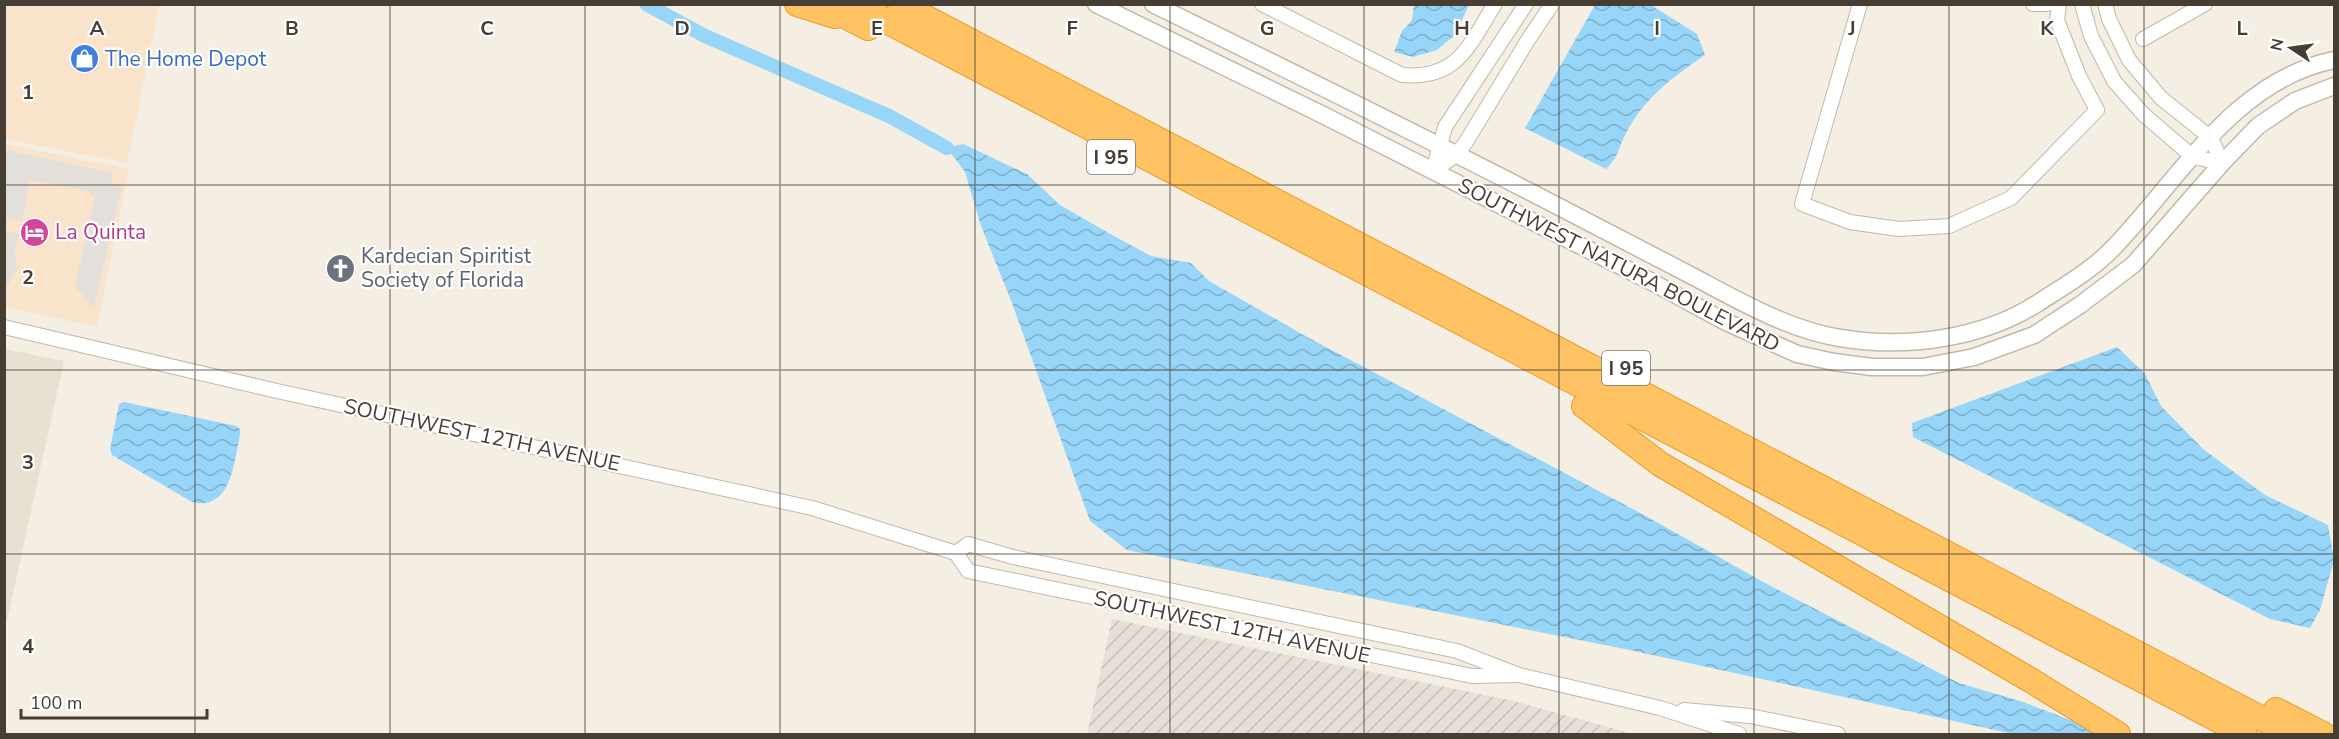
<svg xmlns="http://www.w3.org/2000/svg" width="2339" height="739" font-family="'Nunito Sans',sans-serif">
<defs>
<pattern id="industrial-furrows" width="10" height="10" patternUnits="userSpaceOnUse" patternTransform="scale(1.5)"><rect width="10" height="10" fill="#e5dfd8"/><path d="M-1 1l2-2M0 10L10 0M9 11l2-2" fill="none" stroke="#c6c0ba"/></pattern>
<pattern id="water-waves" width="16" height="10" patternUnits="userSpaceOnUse" patternTransform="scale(1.5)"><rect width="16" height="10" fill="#97d6f8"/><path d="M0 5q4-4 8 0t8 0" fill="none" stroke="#7dafc9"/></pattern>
</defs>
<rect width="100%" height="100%" fill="#f4eee3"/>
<path fill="#e8e0d0" d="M5,349L64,361L5,630L4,349Z"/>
<g fill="#f9e3cb">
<path d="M4,5H159L127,163L5,139Z"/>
<path d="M4,144L129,169L97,327L5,307Z"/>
</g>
<path fill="url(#industrial-furrows)" d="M1112,619L1514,701L1633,734H1087Z"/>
<g fill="#e3e0dc">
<path d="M5,150L113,173L112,184L122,186L94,308L75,286L95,197L88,191L30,180L22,221L7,218L5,227Z"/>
<path d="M5,231L19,234L15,252L17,268L8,285H5Z"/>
</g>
<g fill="url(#water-waves)">
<path d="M1414,5V4L1469,5L1455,35L1437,50L1413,57L1394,52L1402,31L1412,20Z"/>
<path d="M1595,5H1651L1697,34L1705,55C1673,77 1645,97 1626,133C1618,148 1620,155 1606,169L1525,128Z"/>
<path d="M963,144L1027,174L1060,205L1112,235L1151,256L1191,263L1209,281L1307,337L1644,515L1765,583L1959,683L2023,702L2086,726L2099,734H2013L1625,649L1127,550L1090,521L1012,303L981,226L965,172L947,148Z"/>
<path d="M2117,347L2145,374L2161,406L2203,449L2265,495L2328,525L2334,560L2320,610L2310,628L2270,619L1913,437L1912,423Z"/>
<path d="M124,402L236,426L240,429V435C234,462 231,512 192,502L112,455L110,449L119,404Z"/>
</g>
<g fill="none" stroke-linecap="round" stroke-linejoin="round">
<path stroke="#97d6f8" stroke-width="14" d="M646,4L705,36L889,116L947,148"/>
<defs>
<g id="minor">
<path d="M1262,4L1402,75C1458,80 1469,45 1495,4"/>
<path d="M1860,4L1802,204L1850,222L1899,229L1949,226L2011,198L2097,110L2079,76L2057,20L2059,4"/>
<path d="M2033,4H2047"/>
<path d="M2082,4L2091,36L2114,81L2143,114L2193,157L2222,163"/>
<path d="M2105,4L2109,19L2129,60L2161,98L2211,138L2222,163"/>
<path d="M2143,39L2205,4"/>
<path d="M1433,171L1457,154L1466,142L1528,40L1552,4"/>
<path d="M1433,171L1445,127L1526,4"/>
<path d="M4,327L277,391L812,508L956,553L968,571L1472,676L1519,675"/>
<path d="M956,553L968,544L1013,557L1457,651L1519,675L1660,708L1739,734"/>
<path d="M1684,710L1750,716L1838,734"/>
</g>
<g id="tertiary">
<path d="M1096,4L1321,114L1652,282L1724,321L1797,354L1834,362L1872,367H1923L1974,357L2034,335L2080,305L2133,265L2222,163L2258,126L2295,101L2334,86"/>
<path d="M1153,4C1292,72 1431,140 1569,212C1611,234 1653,256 1696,278C1741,302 1790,330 1840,338C1906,349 1982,339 2038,303C2064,286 2094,269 2115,246C2180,178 2235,80 2334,60"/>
</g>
<g id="motorway">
<path d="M797,4L835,16"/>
<path d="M822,4L868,28"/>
<path d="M854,4L2245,734"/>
<path d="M900,4L2291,734"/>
<path d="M1584,406L1660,464L2032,681L2118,734"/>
<path d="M2276,710L2323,734"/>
</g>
</defs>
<use href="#minor" stroke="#c3b8a8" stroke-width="16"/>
<use href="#tertiary" stroke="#c3b8a8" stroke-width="19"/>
<use href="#motorway" stroke="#ef9922" stroke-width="26"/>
<use href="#minor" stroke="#fff" stroke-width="14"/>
<use href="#tertiary" stroke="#fff" stroke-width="16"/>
<use href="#motorway" stroke="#ffc363" stroke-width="24"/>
</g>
<path fill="none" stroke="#463d33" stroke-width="1.5" stroke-opacity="0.55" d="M195,4V734M390,4V734M585,4V734M780,4V734M975,4V734M1170,4V734M1364,4V734M1559,4V734M1754,4V734M1949,4V734M2144,4V734M4,185H2334M4,370H2334M4,554H2334"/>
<defs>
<symbol id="shop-disc" viewBox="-11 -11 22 22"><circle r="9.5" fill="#3f7fe0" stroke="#fff"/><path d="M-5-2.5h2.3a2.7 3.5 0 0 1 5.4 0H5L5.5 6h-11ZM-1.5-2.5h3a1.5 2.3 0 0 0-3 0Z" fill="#fff"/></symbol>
<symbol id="hotel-disc" viewBox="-11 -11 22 22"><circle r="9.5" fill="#d1479c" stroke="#fff"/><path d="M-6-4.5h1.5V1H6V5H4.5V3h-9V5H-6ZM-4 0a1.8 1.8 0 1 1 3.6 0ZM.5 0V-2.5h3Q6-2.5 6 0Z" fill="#fff"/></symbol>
<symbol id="church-disc" viewBox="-11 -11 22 22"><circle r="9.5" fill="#6b7280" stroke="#fff"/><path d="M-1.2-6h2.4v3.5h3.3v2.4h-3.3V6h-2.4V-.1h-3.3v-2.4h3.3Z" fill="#fff"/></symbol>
</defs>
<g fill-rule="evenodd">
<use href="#shop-disc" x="68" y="42" width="33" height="33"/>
<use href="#hotel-disc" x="18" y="216" width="33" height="33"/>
<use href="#church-disc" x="324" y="252" width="33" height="33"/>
</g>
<g text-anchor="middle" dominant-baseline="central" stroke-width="4.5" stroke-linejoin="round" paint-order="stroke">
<g fill="#fff" stroke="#7e7770" stroke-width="1.5">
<rect x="1087" y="140" width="48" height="34" rx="4.5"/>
<rect x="1602" y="351" width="48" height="34" rx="4.5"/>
</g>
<g font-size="20" font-weight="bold" fill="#463d33">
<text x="1111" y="157">I 95</text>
<text x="1626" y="368">I 95</text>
</g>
<g font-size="21" fill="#366cbe" stroke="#fff" text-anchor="start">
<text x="105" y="59">The Home Depot</text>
</g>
<g font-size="21" fill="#b23c85" stroke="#fff" text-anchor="start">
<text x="55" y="232">La Quinta</text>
</g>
<g font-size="21" fill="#5b616d" stroke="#fff" text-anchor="start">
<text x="361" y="256">Kardecian Spiritist<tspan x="361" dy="24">Society of Florida</tspan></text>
</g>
<g font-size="21" fill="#463d33" stroke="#fff">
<text transform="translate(1619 265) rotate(27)">SOUTHWEST NATURA BOULEVARD</text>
<text transform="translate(482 435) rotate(12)">SOUTHWEST 12TH AVENUE</text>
<text transform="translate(1232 627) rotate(12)">SOUTHWEST 12TH AVENUE</text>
</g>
</g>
<g font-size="20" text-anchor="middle" font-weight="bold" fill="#463d33" stroke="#fff" stroke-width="4.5" stroke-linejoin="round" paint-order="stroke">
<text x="97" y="35">A</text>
<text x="292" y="35">B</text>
<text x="487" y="35">C</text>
<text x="682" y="35">D</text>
<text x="877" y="35">E</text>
<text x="1072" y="35">F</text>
<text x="1267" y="35">G</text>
<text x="1462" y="35">H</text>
<text x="1657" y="35">I</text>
<text x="1852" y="35">J</text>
<text x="2047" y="35">K</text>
<text x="2242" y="35">L</text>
<text x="28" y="99">1</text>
<text x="28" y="284">2</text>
<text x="28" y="469">3</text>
<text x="28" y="653">4</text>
</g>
<rect width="2339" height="739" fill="none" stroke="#463d33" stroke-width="12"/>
<g transform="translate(2291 48) rotate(283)" stroke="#ffffff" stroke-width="4.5" paint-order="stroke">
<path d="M0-4.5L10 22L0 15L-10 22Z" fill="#463d33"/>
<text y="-9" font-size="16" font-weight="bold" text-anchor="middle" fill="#463d33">N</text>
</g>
<path d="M21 709v9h186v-9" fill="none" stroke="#463d33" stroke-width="3"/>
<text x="30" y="709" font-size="18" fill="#463d33" stroke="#ffffff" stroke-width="4.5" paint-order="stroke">100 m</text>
</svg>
